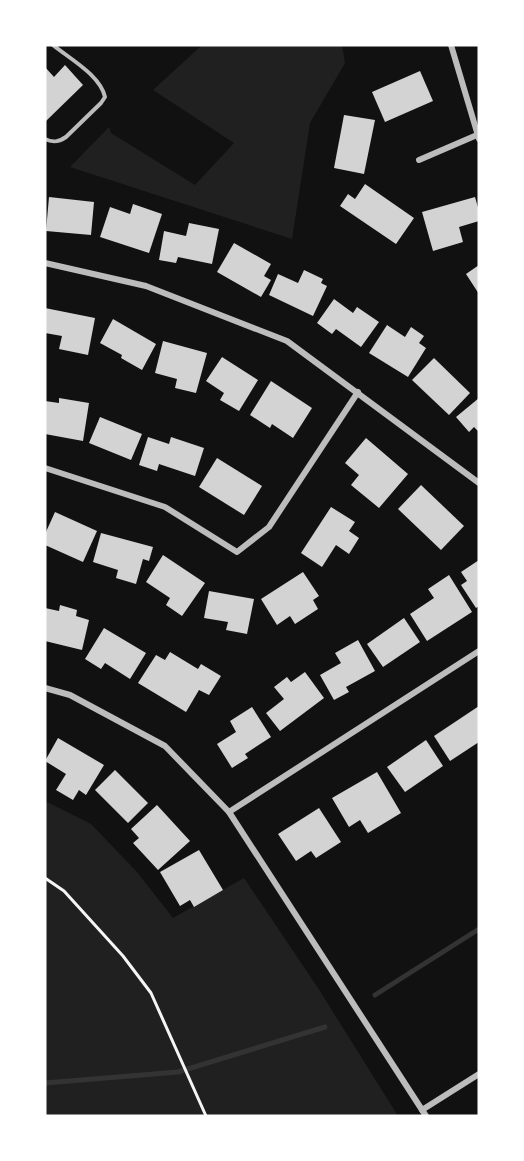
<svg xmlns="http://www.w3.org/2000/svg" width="524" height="1161" font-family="'Varela Round',sans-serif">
<rect width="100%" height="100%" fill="#111"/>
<g fill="#202020">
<path d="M199,45H342L345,63L310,123L292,239L70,167L109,127L111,133L195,185L234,143L153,90L200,47Z"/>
<path d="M45,801L91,824L137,872L173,918L244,878L318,988L398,1116H45Z"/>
</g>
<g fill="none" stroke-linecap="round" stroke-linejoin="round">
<g stroke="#333" stroke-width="5">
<path d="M375,995L479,929"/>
<path d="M45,1083L178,1072L325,1027"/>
</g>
</g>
<g fill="#d3d3d3">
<path d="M65,65L83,85L45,122V67L54,77Z"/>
<path d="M420,71L433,101L385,122L372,92Z"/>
<path d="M344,115L375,120L364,174L334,168Z"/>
<path d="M365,184L414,218L396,244L340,206L348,194L355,199Z"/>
<path d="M49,197L94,202L91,235L46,231Z"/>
<path d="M475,197L479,211V221L459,227L463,242L433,251L422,212Z"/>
<path d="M133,204L162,214L149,253L100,237L110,207L130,214Z"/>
<path d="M189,223L219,229L212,264L178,257L176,263L159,260L164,231L186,236Z"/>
<path d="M234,243L271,264L264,276L271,280L261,297L217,272Z"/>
<path d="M479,265V294L466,274Z"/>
<path d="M304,270L323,279L321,283L327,286L313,316L269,295L278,274L298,283Z"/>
<path d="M334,299L353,313L357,307L379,322L361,347L336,329L332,334L317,323Z"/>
<path d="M45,308L95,318L88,355L59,349L62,336L45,333Z"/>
<path d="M113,319L156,344L142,370L121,358L122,355L100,343Z"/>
<path d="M387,325L405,337L411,327L424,336L419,343L426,348L408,377L369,353Z"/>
<path d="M163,341L207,353L196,393L175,388L177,379L155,373Z"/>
<path d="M222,357L258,380L239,411L220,400L224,393L206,381Z"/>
<path d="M434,358L470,393L449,415L412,380Z"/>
<path d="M271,381L312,408L293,438L272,424L270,428L250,415Z"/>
<path d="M59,398L89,403L83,441L45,434V401L59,403Z"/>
<path d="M479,398V432L474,427L469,432L456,417Z"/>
<path d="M100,417L142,434L131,460L89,443Z"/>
<path d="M148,437L169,444L171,437L204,448L195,476L159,464L157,471L139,465Z"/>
<path d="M366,438L408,474L379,508L351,485L359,475L345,463Z"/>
<path d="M217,458L262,486L244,515L199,487Z"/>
<path d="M421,485L464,526L441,550L398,509Z"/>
<path d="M331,507L355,522L349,531L359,538L349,554L336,545L322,567L301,553Z"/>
<path d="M55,512L97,531L83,562L45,545V534Z"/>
<path d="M101,533L153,547L149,561L143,559L136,584L116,578L118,570L93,562Z"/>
<path d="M163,555L205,583L182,616L166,605L170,598L146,582Z"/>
<path d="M479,560V606L476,608L461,585L467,581L461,572Z"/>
<path d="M303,572L319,596L313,600L318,609L295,624L290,616L277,625L261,599Z"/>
<path d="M449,575L472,612L427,641L410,614L434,598L428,589Z"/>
<path d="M209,591L254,599L247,634L226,630L228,622L204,618Z"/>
<path d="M60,605L77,610L76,616L89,620L82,650L45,641V608L59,611Z"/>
<path d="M404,618L420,642L383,667L367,644Z"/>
<path d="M104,628L146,653L130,679L105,663L101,669L85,659Z"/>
<path d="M358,640L375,671L346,687L349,692L334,700L320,675L341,663L335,653Z"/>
<path d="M170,652L198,669L201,664L221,676L209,695L199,690L186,712L138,683L156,655L165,660Z"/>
<path d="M305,672L324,698L280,731L266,713L284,699L274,687L287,677L291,682Z"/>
<path d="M479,706V742L450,761L434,736Z"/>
<path d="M252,707L271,737L245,754L248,758L232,768L217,744L236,732L230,721Z"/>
<path d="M58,738L104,765L86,795L79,790L73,800L56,790L66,774L45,761Z"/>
<path d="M426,740L443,766L405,792L387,767Z"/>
<path d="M115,770L148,803L128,823L95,790Z"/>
<path d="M377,772L401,813L368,833L360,820L349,827L332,798Z"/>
<path d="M157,805L190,841L158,870L133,843L139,838L131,829Z"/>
<path d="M319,808L341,842L316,858L311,851L296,861L278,834Z"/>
<path d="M199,850L223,890L194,907L190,900L180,906L160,872Z"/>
</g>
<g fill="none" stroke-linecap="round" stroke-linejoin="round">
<path stroke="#f5f5f5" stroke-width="3" d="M45,878L64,891L123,956L151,993L206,1116"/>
<path stroke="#bcbcbc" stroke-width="4" d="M45,139C53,143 59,142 66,137L101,103L105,97C100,75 70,59 53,45"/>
<g stroke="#bcbcbc" stroke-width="6">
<path d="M451,45L479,139"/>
<path d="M419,160L477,135"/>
<path d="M45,263L146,286L287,341L479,483"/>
<path d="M45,468L165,507L237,552L269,527L358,392"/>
<path d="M45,688L70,695L165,746L229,812L426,1116"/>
<path d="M229,812L479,651"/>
<path d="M422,1110L479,1074"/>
</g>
</g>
<rect width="524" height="1161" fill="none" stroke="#ffffff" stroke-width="93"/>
</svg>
